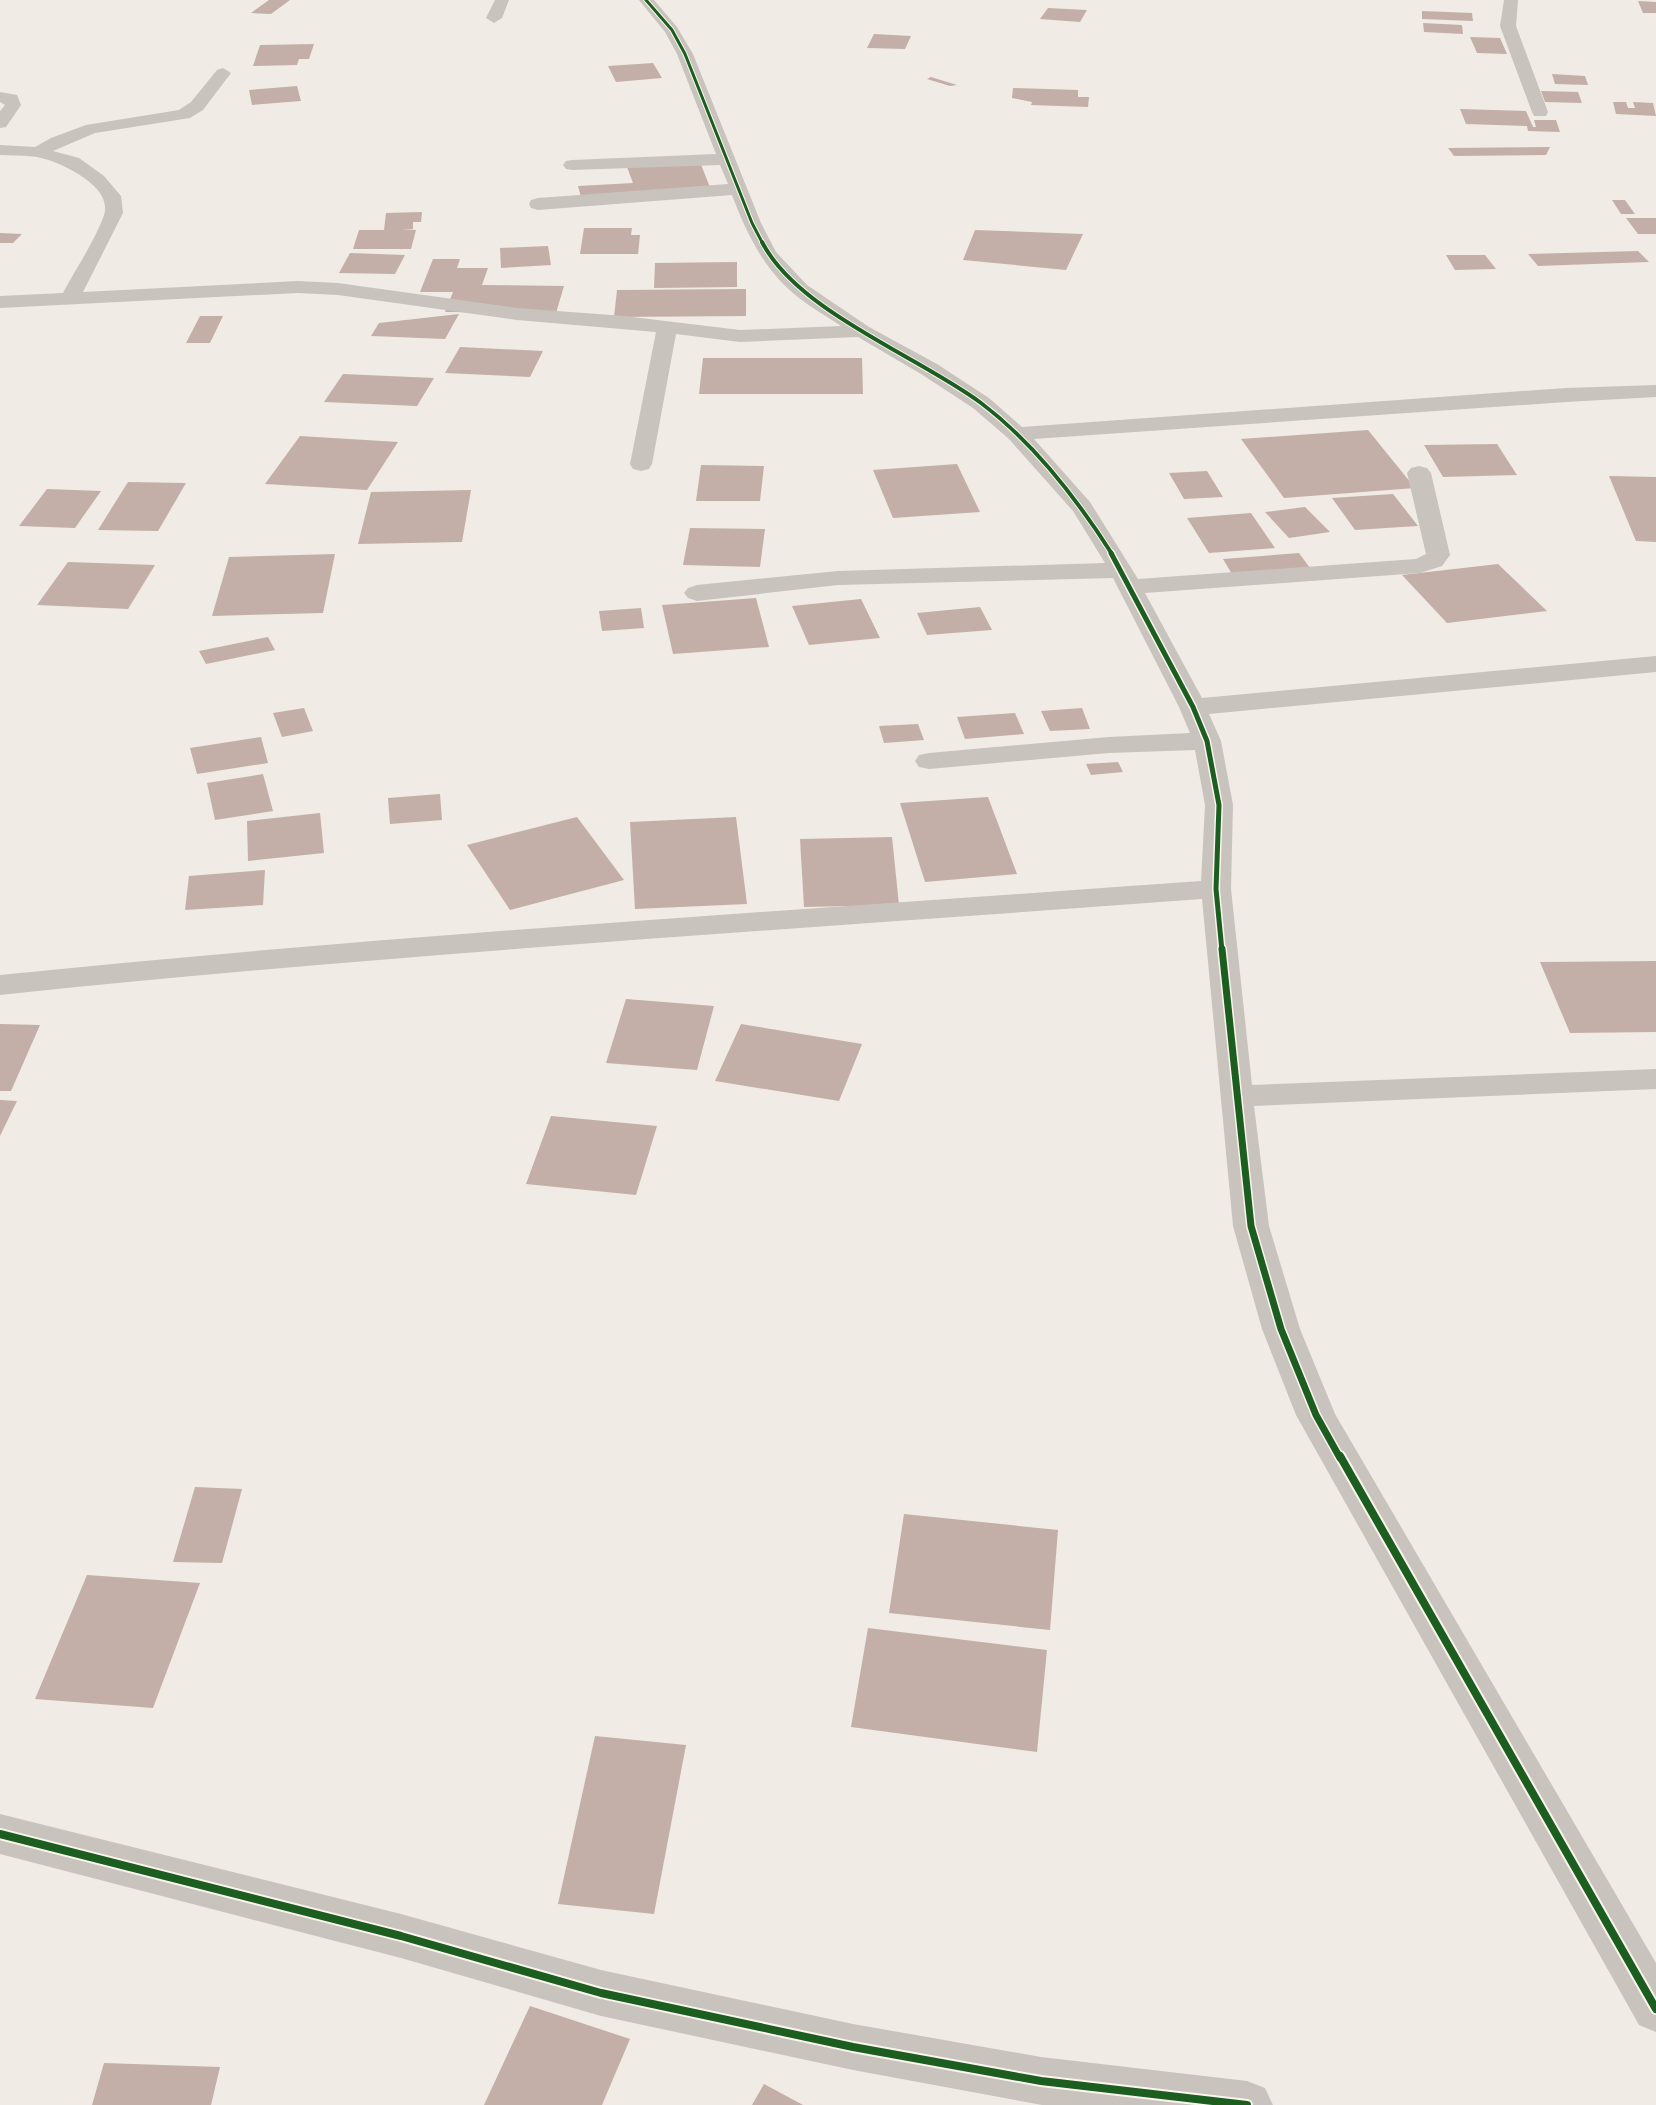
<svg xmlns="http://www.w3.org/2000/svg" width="1656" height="2105" font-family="'DM Sans',sans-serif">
<rect width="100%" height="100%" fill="#f0ebe5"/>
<g fill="#c3afa7">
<path d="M269,0H290L271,14L251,13Z"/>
<path d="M1638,1L1656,2V13H1643Z"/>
<path d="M1048,8L1087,10L1080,22L1040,19Z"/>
<path d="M1422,11L1472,13L1473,21L1422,19Z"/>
<path d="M1423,23L1462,25L1463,34L1424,32Z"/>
<path d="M874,34L911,36L905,49L867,48Z"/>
<path d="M1470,37L1500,38L1507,54L1477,53Z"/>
<path d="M314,44L309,59H299L297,65L253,66L260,45Z"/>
<path d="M653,63L662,78L616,82L608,66Z"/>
<path d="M1552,74L1585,76L1588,85L1555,84Z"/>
<path d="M931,77L957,85L950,86L927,79Z"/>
<path d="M297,86L301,101L252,105L249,90Z"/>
<path d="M1013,88L1078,90V97H1089L1088,107L1031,105L1032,102L1012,98Z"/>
<path d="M1541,91L1578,92L1582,103L1545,102Z"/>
<path d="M1613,102H1626L1628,108H1635L1633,102L1653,103L1656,116L1616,114Z"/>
<path d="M1460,109L1526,111L1533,127H1536L1534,120H1556L1560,132L1528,131L1527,126L1466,124Z"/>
<path d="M1550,147L1546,155L1454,156L1448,148Z"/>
<path d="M700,162L711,190L581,197L578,186L633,183L627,167Z"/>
<path d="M1612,200H1625L1635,214H1621Z"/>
<path d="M422,212L421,222H413V229H402L416,230L411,249H353L359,230H384L386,213Z"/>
<path d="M1626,218H1656V234H1638Z"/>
<path d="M584,228H632L631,235H640L638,254H580Z"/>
<path d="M975,230L1083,234L1066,270L963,260Z"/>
<path d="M0,233L22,234L13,243H0Z"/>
<path d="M548,246L551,265L501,268L500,248Z"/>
<path d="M1638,251L1649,262L1538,266L1528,254Z"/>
<path d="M350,253L405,255L395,274L339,273Z"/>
<path d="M1446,255H1485L1496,269L1455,270Z"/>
<path d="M433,259H460L457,268H488L482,285L564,286L556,313L445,312L453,292H420Z"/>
<path d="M737,262V287L654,288L655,263Z"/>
<path d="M746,289V316L614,317L617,290Z"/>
<path d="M459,314L445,339L371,336L379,323Z"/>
<path d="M200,316H223L210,343H186Z"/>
<path d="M460,347L543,351L530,377L445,373Z"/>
<path d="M703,358H862L863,394H699Z"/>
<path d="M343,374L434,378L417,406L324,402Z"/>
<path d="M1368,430L1415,488L1284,498L1241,439Z"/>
<path d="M300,436L398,442L367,490L265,484Z"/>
<path d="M1497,444L1517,475L1443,477L1424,445Z"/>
<path d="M957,464L980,512L893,518L873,470Z"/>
<path d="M701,465L764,466L760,501H696Z"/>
<path d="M1207,471L1223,497L1184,499L1169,473Z"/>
<path d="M1609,476L1656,477V542L1636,541Z"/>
<path d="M128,482L186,483L158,531L98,530Z"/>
<path d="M47,489L101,491L75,528L19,526Z"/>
<path d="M471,490L462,542L358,544L371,492Z"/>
<path d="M1393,494L1418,526L1355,530L1332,498Z"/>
<path d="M1305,507L1330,532L1289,538L1265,512Z"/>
<path d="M1251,513L1275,548L1209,553L1187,518Z"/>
<path d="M690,528L765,529L760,567L683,565Z"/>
<path d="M1299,553L1310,568L1232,574L1223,559Z"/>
<path d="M335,554L323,613L212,616L229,557Z"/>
<path d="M68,562L155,565L128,609L37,605Z"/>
<path d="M1498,564L1547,611L1447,623L1402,575Z"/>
<path d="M756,598L769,647L673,654L662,605Z"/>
<path d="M861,599L880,638L809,645L792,606Z"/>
<path d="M980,607L992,630L927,635L917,613Z"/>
<path d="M641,608L644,628L602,631L599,611Z"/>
<path d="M268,637L275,650L206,664L199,651Z"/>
<path d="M304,708L313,731L282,737L273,713Z"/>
<path d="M1082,708L1090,729L1050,731L1041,711Z"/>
<path d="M1015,713L1024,734L965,739L957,717Z"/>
<path d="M918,724L924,740L884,743L879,726Z"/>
<path d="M261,737L268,763L197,774L190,748Z"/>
<path d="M1118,762L1123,772L1091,775L1086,764Z"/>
<path d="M263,774L273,811L215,820L207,783Z"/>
<path d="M440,794L442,820L390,824L388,798Z"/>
<path d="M988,797L1017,874L925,882L900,803Z"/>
<path d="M320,813L324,853L248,861L247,821Z"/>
<path d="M577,817L624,880L510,910L467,845Z"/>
<path d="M736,817L747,904L635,909L630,822Z"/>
<path d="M892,837L899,905L804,907L800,839Z"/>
<path d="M265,870L263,905L185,910L189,876Z"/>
<path d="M1656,961V1032L1570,1033L1540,962Z"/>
<path d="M626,999L714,1006L697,1070L606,1063Z"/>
<path d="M0,1024L40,1025L11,1091H0Z"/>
<path d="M741,1024L862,1044L839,1101L715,1081Z"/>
<path d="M0,1100L17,1101L0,1136Z"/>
<path d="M551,1116L657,1126L636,1195L526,1184Z"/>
<path d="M195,1487L242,1489L222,1563L173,1562Z"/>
<path d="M904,1514L1058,1530L1050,1630L889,1613Z"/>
<path d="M87,1575L200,1583L153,1708L35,1699Z"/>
<path d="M868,1628L1047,1650L1037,1752L851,1727Z"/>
<path d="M595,1736L686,1745L654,1914L558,1904Z"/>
<path d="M530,2006L630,2039L602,2105H484Z"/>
<path d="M104,2063L220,2067L211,2105H92Z"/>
<path d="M764,2084L803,2105H752Z"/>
</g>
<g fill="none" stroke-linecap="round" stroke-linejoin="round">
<g fill="#c9c3be" fill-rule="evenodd">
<path d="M495,0H509L502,18L494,23L486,18Z"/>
<path d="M639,0H654L677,27L693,54L761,223L776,252L807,285L869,327L937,364L989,398L1022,427L1566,388L1656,385V397L1566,402L1034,439L1090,502L1138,579L1416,559L1426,554L1407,473L1411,468L1419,466L1427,468L1431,473L1450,555L1442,566L1420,573L1145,593L1202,698L1656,656V672L1209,714L1221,741L1233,805L1231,889L1252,1085L1656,1069V1089L1254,1106L1269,1226L1300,1329L1335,1414L1656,1963V2032L1639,2025L1296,1415L1262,1329L1233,1226L1202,899C801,929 400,953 0,995V975C400,934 801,910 1201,881L1205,805L1195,750L1109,753L929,769L919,767L915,761L919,755L929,753L1109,737L1190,733L1179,707L1113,578L838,585L697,601L688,598L684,593L688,588L697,585L838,571L1105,563L1073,511L1009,439L973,408L921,374L858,337L740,342L676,334L652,464L649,469L641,471L633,469L630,464L656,332L517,320L338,295L298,293L0,308V296L63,293C75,270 96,239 104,215C114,186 59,161 37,157C25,155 12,156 0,155V145L35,147L51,138L86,125L179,110L191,102L217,70L223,68L231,73L203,110L190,118L95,133L53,151L79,158L104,176L121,196L123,213L83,292L298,281L338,283L517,308L624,316L740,330L841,326C825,315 808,306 794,294C763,268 746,232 732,195L538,210L531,208L529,204L531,200L538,198L728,184L720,165L572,170L566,169L563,165L566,161L572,160L716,154L677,54L665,32Z"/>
<path d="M1504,0H1518L1516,26L1548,112L1546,116H1534L1532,112L1500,26Z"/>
<path d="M0,92L17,95L21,105L6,127L0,128V111L5,105L0,102Z"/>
<path d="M0,1814L401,1914L601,1970L853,2024L1041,2057L1247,2081L1265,2088L1273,2105H1042L853,2070L601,2016L401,1958L0,1854Z"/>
</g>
<defs>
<path id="cycleway-far4" d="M646,0L672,30L685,54L752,223L763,244"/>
<path id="cycleway-far3" d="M762,242C798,312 918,356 981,403C1034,443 1077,499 1112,554"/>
<path id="cycleway-far2" d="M1111,553L1193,707L1207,741L1219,805L1216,889L1222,951"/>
<path id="cycleway-far1" d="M1222,949L1251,1226L1281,1329L1316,1415L1340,1458"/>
<g id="cycleway">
<path d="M1340,1456L1656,2009"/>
<path d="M0,1834L401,1936L601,1993L853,2047L1041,2081L1247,2105"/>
</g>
</defs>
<use href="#cycleway-far4" stroke="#fbf5ee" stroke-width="5"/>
<use href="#cycleway-far3" stroke="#fbf5ee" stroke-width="6"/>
<use href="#cycleway-far2" stroke="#fbf5ee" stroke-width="8"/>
<use href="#cycleway-far1" stroke="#fbf5ee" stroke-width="10"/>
<use href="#cycleway" stroke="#fbf5ee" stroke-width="12"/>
<use href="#cycleway-far4" stroke="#1b5e20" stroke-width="3"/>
<use href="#cycleway-far3" stroke="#1b5e20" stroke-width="4"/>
<use href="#cycleway-far2" stroke="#1b5e20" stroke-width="5"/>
<use href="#cycleway-far1" stroke="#1b5e20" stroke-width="7"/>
<use href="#cycleway" stroke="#1b5e20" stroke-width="8"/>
</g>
</svg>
